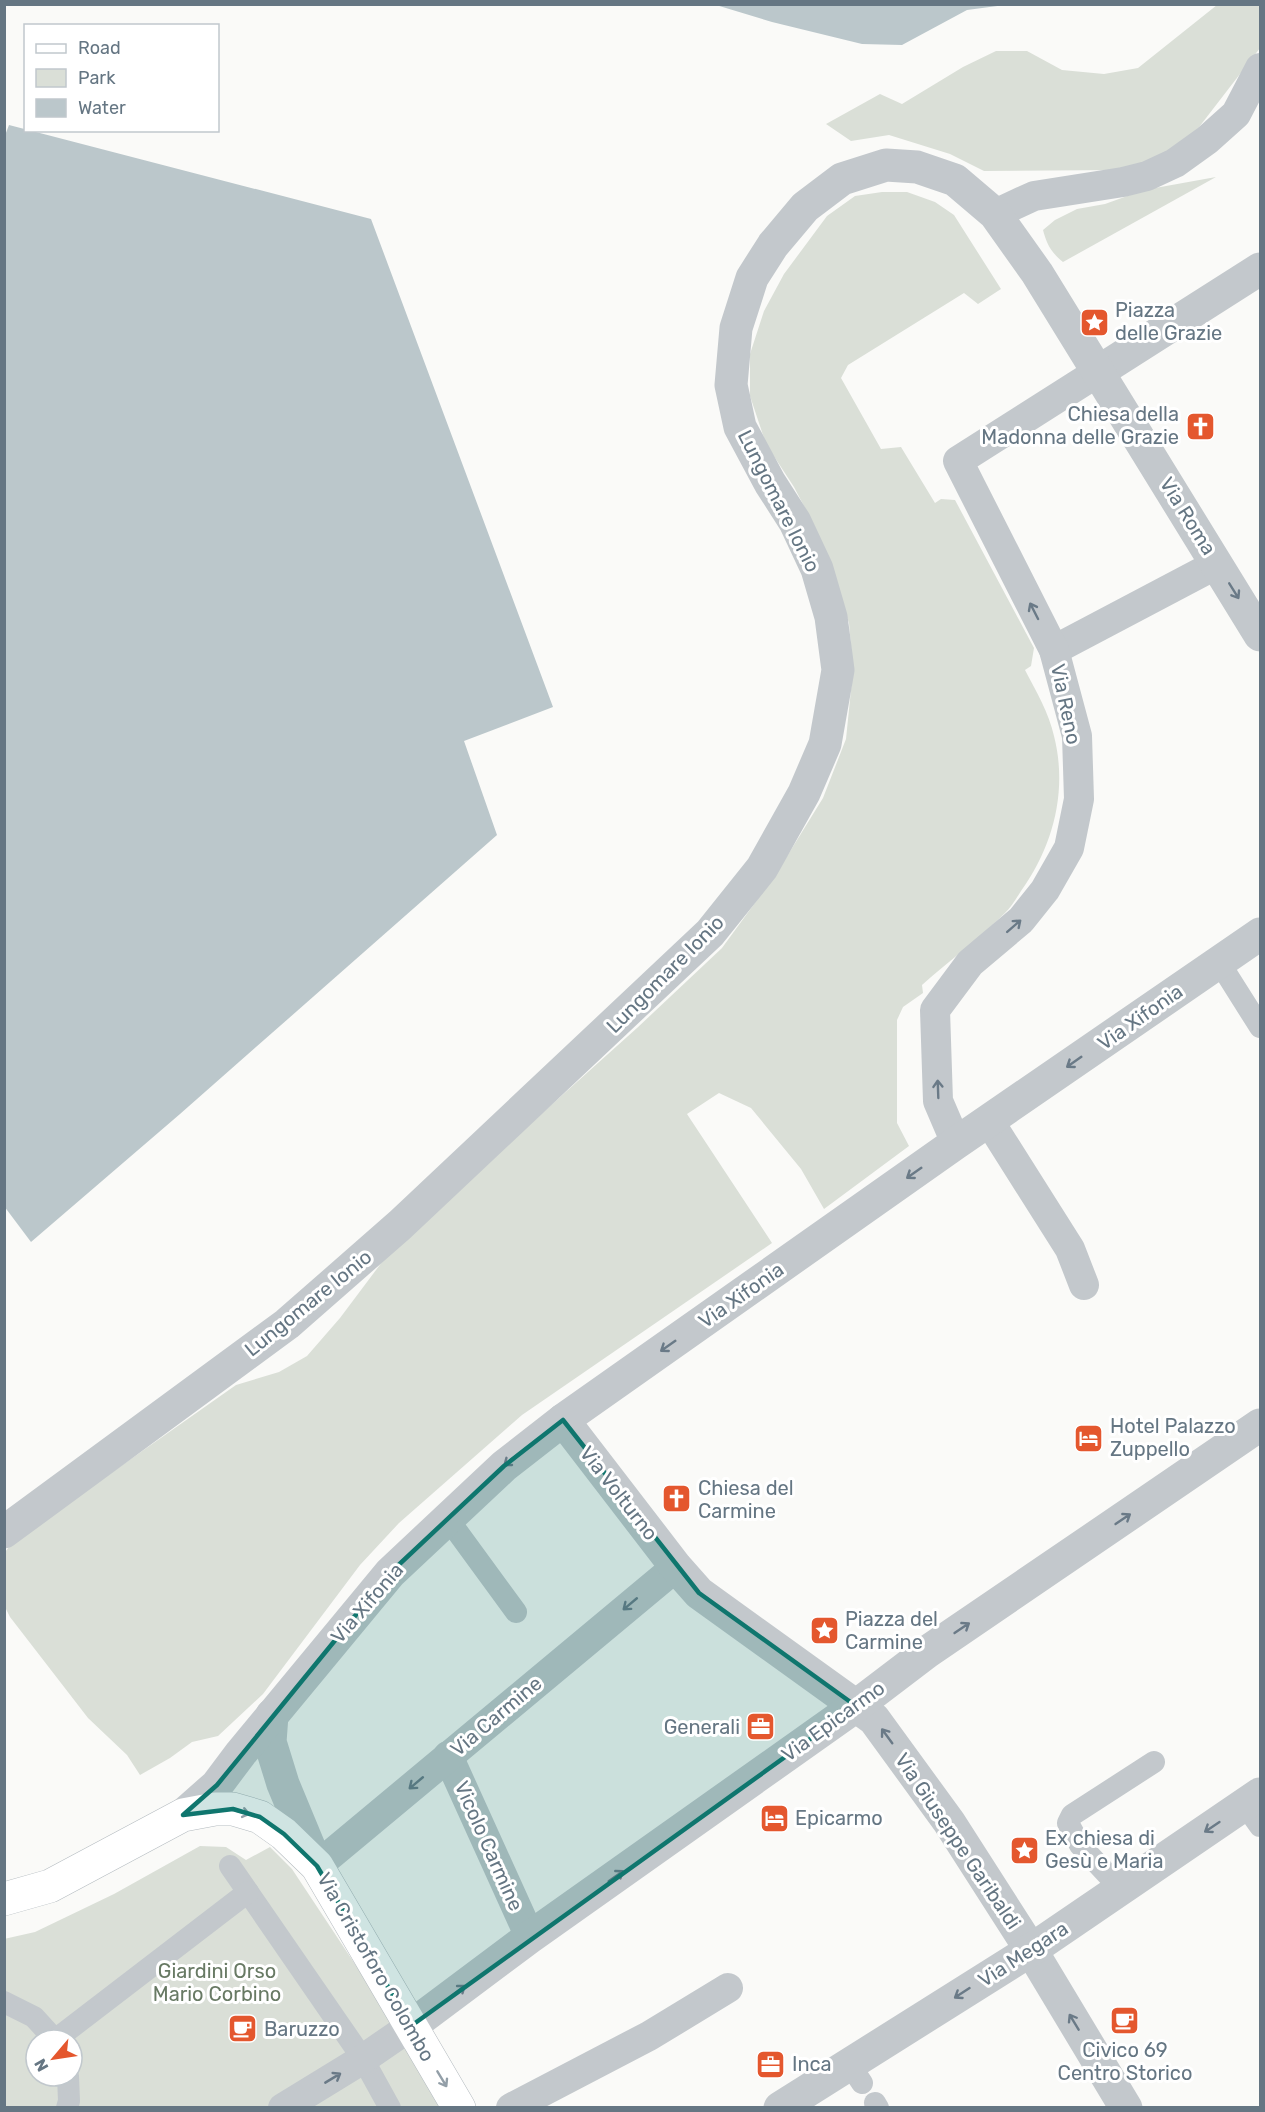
<svg xmlns="http://www.w3.org/2000/svg" width="1265" height="2112" font-family="Rubik,sans-serif">
<rect width="100%" height="100%" fill="#fafaf8"/>
<g fill="#dadfd7" fill-rule="evenodd">
<path d="M1217,5H1260V48L1186,144L1153,162L1117,170L984,171L950,154L889,135L851,141L826,124L880,94L902,104L963,67L996,51H1027L1062,70L1104,74L1138,68Z"/>
<path d="M1216,177L1063,262C1051,252 1047,245 1043,230L1055,220L1077,209L1105,204L1144,190Z"/>
<path d="M882,192H907L935,202L954,215L1001,289L978,304L964,293L848,365L841,378L881,449L901,447L935,503L941,499L955,500L1034,648L1031,666L1025,670C1036,691 1049,713 1054,736C1068,791 1053,846 1021,891C1016,899 1011,907 1005,913C979,939 949,961 922,985L923,993L903,1007L897,1020V1123L909,1146L824,1209L801,1169L751,1108L719,1093L687,1114L772,1243L522,1415L399,1523L360,1565L263,1694L218,1736L192,1742L170,1758L140,1775L127,1755L88,1718L10,1617L5,1607V1552L13,1542L236,1385L279,1372L307,1356L340,1318L394,1246L637,1028L722,948L776,874L823,798L846,739L853,670L849,623L814,525L794,487L766,444L750,396V354L764,311L784,274L827,216L855,196Z"/>
<path d="M200,1846L226,1847L246,1860L270,1847L292,1869L390,2017L446,2107H5L4,1939L35,1932L114,1894ZM36,2040H72V2076H36Z"/>
</g>
<g fill="#bbc7cb">
<path d="M716,5H1005L967,10L902,45L862,44L772,22Z"/>
<path d="M9,125L371,219L553,707L464,741L497,835L180,1114L31,1242L4,1206V138Z"/>
</g>
<g fill="none" stroke-linecap="round" stroke-linejoin="round">
<defs>
<path id="secondary" d="M4,1899L50,1886L183,1815L215,1809H233L260,1817L284,1834L317,1866L459,2108"/>
</defs>
<use href="#secondary" stroke="#b3babf" stroke-width="34"/>
<g stroke="#c3c8cc" stroke-width="22">
<path d="M1219,962L1260,1027"/>
<path d="M448,1519L516,1612"/>
<path d="M1245,1805L1260,1826"/>
<path d="M230,1866L363,2059L390,2108"/>
<path d="M1121,1889L1080,1845L1068,1823L1072,1815L1154,1762"/>
<path d="M4,2002L34,2017L55,2040"/>
<path d="M55,2040L248,1892"/>
<path d="M850,2065L862,2083"/>
<path d="M875,2103L878,2108"/>
<path d="M67,2108L69,2101L68,2076"/>
</g>
<g stroke="#c3c8cc" stroke-width="30">
<path d="M995,214L1034,196L1123,182L1147,176L1175,163L1207,140L1236,114L1260,68"/>
<path d="M1054,650L1217,564"/>
<path d="M989,1121L1070,1249L1084,1285"/>
<path d="M956,1143L938,1101L935,1010L970,963L1021,920L1045,890L1069,848L1079,799L1077,736L1054,650L958,461L1098,372"/>
<path d="M448,1756L530,1937"/>
<path d="M317,1866L676,1567"/>
<path d="M283,2108L363,2059L411,2026"/>
<path d="M511,2108L649,2036L728,1988"/>
</g>
<g stroke="#c3c8cc" stroke-width="33">
<path d="M1098,372L1260,269"/>
<path d="M563,1420L676,1567L699,1593L874,1719L949,1822L1031,1950L1126,2108"/>
<path d="M4,1532L287,1324L400,1225L710,933L762,868L804,793L825,744L838,670L831,617L817,569L795,522L770,483L740,427L731,385L736,328L752,278L773,245L805,207L842,179L886,165L917,167L955,180L995,214L1037,273L1260,635"/>
<path d="M272,1715L270,1742L283,1784L317,1866"/>
<path d="M183,1815L217,1785L241,1753L390,1573L504,1466L563,1420L956,1143L1260,934"/>
<path d="M411,2026L530,1937L856,1706L927,1652L1260,1425"/>
<path d="M780,2108L1031,1950L1260,1794"/>
</g>
<use href="#secondary" stroke="#fff" stroke-width="33"/>
</g>
<defs><path id="oneway-shaft" d="M-6 0H5M1.5-3L5.5 0L1.5 3" fill="none" stroke-width="1.6" stroke-linecap="round" stroke-linejoin="round" transform="scale(1.5)"/></defs>
<g stroke="#6a7a87">
<use href="#oneway-shaft" transform="translate(1234 591) rotate(58)"/>
<use href="#oneway-shaft" transform="translate(1034 611) rotate(-117)"/>
<use href="#oneway-shaft" transform="translate(1014 926) rotate(-41)"/>
<use href="#oneway-shaft" transform="translate(1074 1062) rotate(145)"/>
<use href="#oneway-shaft" transform="translate(938 1089) rotate(-92)"/>
<use href="#oneway-shaft" transform="translate(914 1173) rotate(145)"/>
<use href="#oneway-shaft" transform="translate(668 1346) rotate(145)"/>
<use href="#oneway-shaft" transform="translate(511 1460) rotate(142)"/>
<use href="#oneway-shaft" transform="translate(1123 1519) rotate(-34)"/>
<use href="#oneway-shaft" transform="translate(630 1604) rotate(140)"/>
<use href="#oneway-shaft" transform="translate(962 1628) rotate(-34)"/>
<use href="#oneway-shaft" transform="translate(887 1736) rotate(-126)"/>
<use href="#oneway-shaft" transform="translate(416 1783) rotate(140)"/>
<use href="#oneway-shaft" transform="translate(1212 1827) rotate(146)"/>
<use href="#oneway-shaft" transform="translate(616 1876) rotate(-35)"/>
<use href="#oneway-shaft" transform="translate(458 1991) rotate(-37)"/>
<use href="#oneway-shaft" transform="translate(962 1993) rotate(147)"/>
<use href="#oneway-shaft" transform="translate(1074 2022) rotate(-121)"/>
<use href="#oneway-shaft" transform="translate(333 2078) rotate(-31)"/>
</g>
<g stroke="#939fa8">
<use href="#oneway-shaft" transform="translate(241 1812) rotate(14)"/>
<use href="#oneway-shaft" transform="translate(442 2079) rotate(59)"/>
</g>
<path fill="#0f766e" fill-opacity="0.2" stroke="#0f766e" stroke-width="4.5" stroke-linejoin="round" d="M563,1420L699,1593L856,1706L411,2026L317,1866L284,1834L260,1817L233,1809L183,1815L217,1785L390,1573L504,1466Z"/>
<defs>
<symbol id="sight-square" viewBox="-11 -11 22 22"><rect x="-9" y="-9" width="18" height="18" rx="4" fill="#e4572e" stroke="#fff"/><path d="M0-6L1.8-2.2L6-1.7L2.9 1.2L3.7 5.4L0 3.3L-3.7 5.4L-2.9 1.2L-6-1.7L-1.8-2.2Z" fill="#fff"/></symbol>
<symbol id="church-square" viewBox="-11 -11 22 22"><rect x="-9" y="-9" width="18" height="18" rx="4" fill="#e4572e" stroke="#fff"/><path d="M-1.2-6h2.4v3.5h3.3v2.4h-3.3V6h-2.4V-.1h-3.3v-2.4h3.3Z" fill="#fff"/></symbol>
<symbol id="hotel-square" viewBox="-11 -11 22 22"><rect x="-9" y="-9" width="18" height="18" rx="4" fill="#e4572e" stroke="#fff"/><path d="M-6-4.5h1.5V1H6V5H4.5V3h-9V5H-6ZM-4 0a1.8 1.8 0 1 1 3.6 0ZM.5 0V-2.5h3Q6-2.5 6 0Z" fill="#fff"/></symbol>
<symbol id="office-square" viewBox="-11 -11 22 22"><rect x="-9" y="-9" width="18" height="18" rx="4" fill="#e4572e" stroke="#fff"/><path d="M-6-3h4V-5.5h4V-3h4V5H-6ZM-1-4.5V-3h2v-1.5ZM-6 0V1H6V0Z" fill="#fff"/></symbol>
<symbol id="cafe-square" viewBox="-11 -11 22 22"><rect x="-9" y="-9" width="18" height="18" rx="4" fill="#e4572e" stroke="#fff"/><path d="M-5.5-4.5H6V0H3Q3 3.5 0 3.5H-2.5Q-5.5 3.5-5.5 0ZM3-3.2v2h1.7v-2ZM-6 4.5H4V6H-6Z" fill="#fff"/></symbol>
</defs>
<g fill-rule="evenodd">
<use href="#sight-square" x="1078" y="306" width="33" height="33"/>
<use href="#church-square" x="1184" y="410" width="33" height="33"/>
<use href="#hotel-square" x="1072" y="1422" width="33" height="33"/>
<use href="#church-square" x="660" y="1482" width="33" height="33"/>
<use href="#sight-square" x="808" y="1614" width="33" height="33"/>
<use href="#office-square" x="744" y="1710" width="33" height="33"/>
<use href="#hotel-square" x="758" y="1802" width="33" height="33"/>
<use href="#sight-square" x="1008" y="1834" width="33" height="33"/>
<use href="#cafe-square" x="1108" y="2004" width="33" height="33"/>
<use href="#cafe-square" x="226" y="2012" width="33" height="33"/>
<use href="#office-square" x="754" y="2048" width="33" height="33"/>
</g>
<g text-anchor="middle" dominant-baseline="central" stroke-width="6" stroke-linejoin="round" paint-order="stroke">
<g font-size="20" fill="#657683" stroke="#fff" text-anchor="start">
<text x="1115" y="310">Piazza<tspan x="1115" dy="23">delle Grazie</tspan></text>
<text x="1179" y="414" text-anchor="end">Chiesa della<tspan x="1179" dy="23">Madonna delle Grazie</tspan></text>
<text x="1110" y="1426">Hotel Palazzo<tspan x="1110" dy="23">Zuppello</tspan></text>
<text x="698" y="1488">Chiesa del<tspan x="698" dy="23">Carmine</tspan></text>
<text x="845" y="1619">Piazza del<tspan x="845" dy="23">Carmine</tspan></text>
<text x="740" y="1727" text-anchor="end">Generali</text>
<text x="795" y="1818">Epicarmo</text>
<text x="1045" y="1838">Ex chiesa di<tspan x="1045" dy="23">Gesù e Maria</tspan></text>
<text x="264" y="2029">Baruzzo</text>
<text x="1125" y="2050" text-anchor="middle">Civico 69<tspan x="1125" dy="23">Centro Storico</tspan></text>
<text x="792" y="2064">Inca</text>
</g>
<g font-size="20" fill="#657683" stroke="#fff">
<text transform="translate(779 501) rotate(63)">Lungomare Ionio</text>
<text transform="translate(1188 516) rotate(58)">Via Roma</text>
<text transform="translate(1066 704) rotate(78)">Via Reno</text>
<text transform="translate(665 974) rotate(-45)">Lungomare Ionio</text>
<text transform="translate(1140 1017) rotate(-35)">Via Xifonia</text>
<text transform="translate(741 1295) rotate(-35)">Via Xifonia</text>
<text transform="translate(308 1303) rotate(-39)">Lungomare Ionio</text>
<text transform="translate(619 1493) rotate(52)">Via Volturno</text>
<text transform="translate(367 1603) rotate(-49)">Via Xifonia</text>
<text transform="translate(496 1716) rotate(-40)">Via Carmine</text>
<text transform="translate(833 1721) rotate(-36)">Via Epicarmo</text>
<text transform="translate(958 1841) rotate(56)">Via Giuseppe Garibaldi</text>
<text transform="translate(489 1846) rotate(66)">Vicolo Carmine</text>
<text transform="translate(1023 1954) rotate(-33)">Via Megara</text>
<text transform="translate(376 1967) rotate(60)">Via Cristoforo Colombo</text>
</g>
<g font-size="20" fill="#687a64" stroke="#fff">
<text x="217" y="1971">Giardini Orso<tspan x="217" dy="23">Mario Corbino</tspan></text>
</g>
</g>
<rect width="1265" height="2112" fill="none" stroke="#657683" stroke-width="12"/>
<rect x="24" y="24" width="195" height="108" fill="#ffffff" stroke="#c1c8cd" stroke-width="1.5"/>
<rect x="36" y="44" width="30" height="9" fill="#ffffff" stroke="#c1c8cd" stroke-width="1.5"/>
<text x="78" y="54" font-size="18" fill="#657683">Road</text>
<rect x="36" y="69" width="30" height="18" fill="#dadfd7" stroke="#c1c8cd" stroke-width="1.5"/>
<text x="78" y="84" font-size="18" fill="#657683">Park</text>
<rect x="36" y="99" width="30" height="18" fill="#bbc7cb" stroke="#c1c8cd" stroke-width="1.5"/>
<text x="78" y="114" font-size="18" fill="#657683">Water</text>
<g transform="translate(54 2058) rotate(241)"><circle r="28" fill="#ffffff" stroke="#c1c8cd" stroke-width="1.5"/>
<path d="M0-4.5L10 22L0 15L-10 22Z" fill="#e4572e"/>
<text y="-9" font-size="16" font-weight="bold" text-anchor="middle" fill="#657683">N</text>
</g>
</svg>
